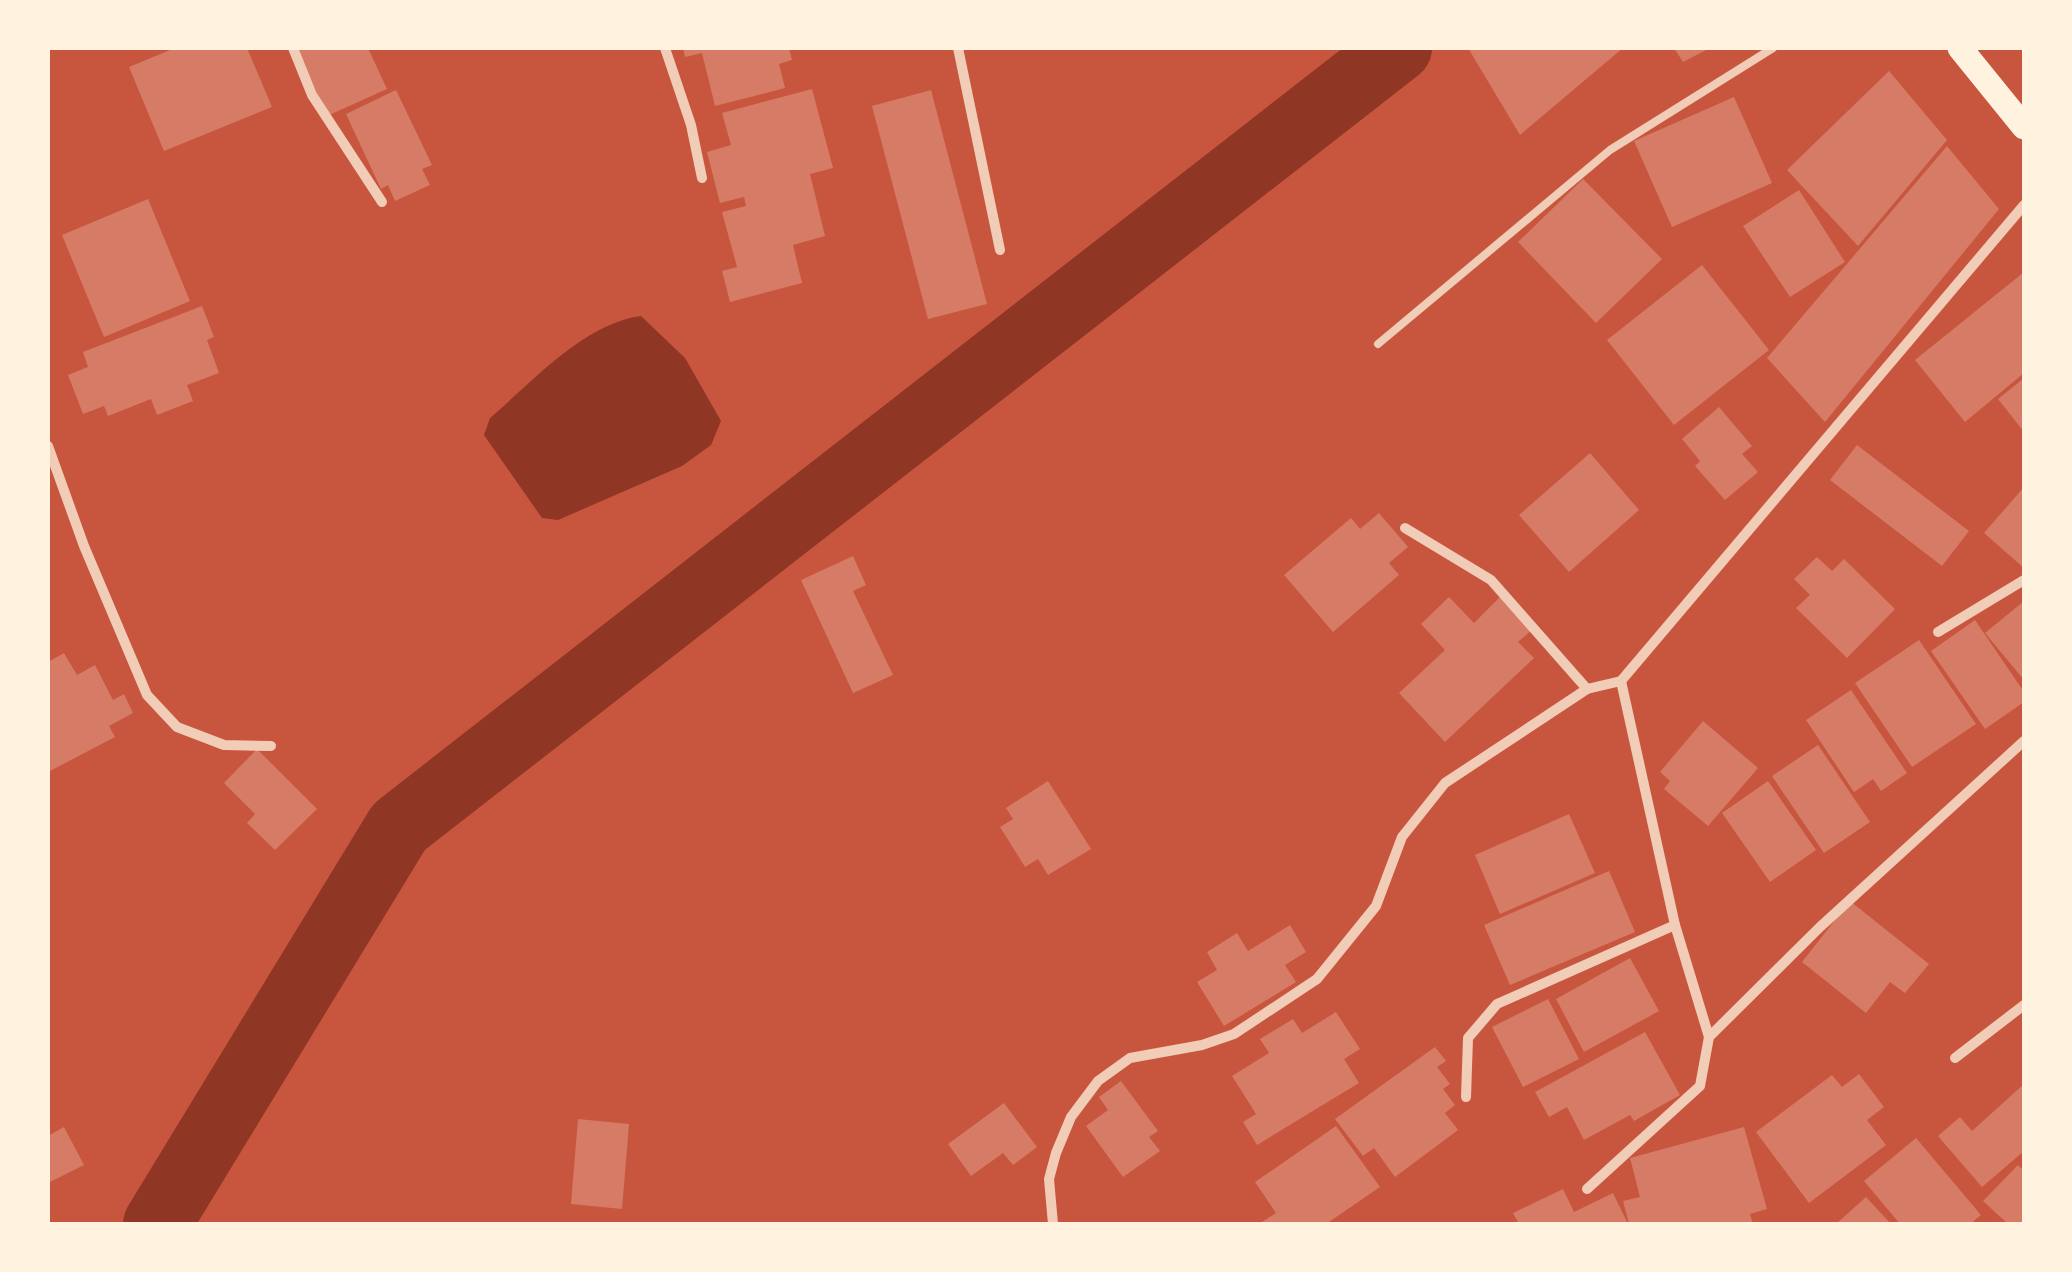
<svg xmlns="http://www.w3.org/2000/svg" width="2072" height="1272" font-family="Roboto,sans-serif">
<rect width="100%" height="100%" fill="#c8553d"/>
<path fill="#8f3625" d="M641,316L685,358L721,421L711,445L682,466L558,520L542,518L484,435L490,418C532,382 585,323 641,316Z"/>
<g fill="none" stroke-linecap="round" stroke-linejoin="round">
<path stroke="#8f3625" stroke-width="68" d="M157,1224L399,827L1398,48"/>
</g>
<g fill="#d67c66">
<path d="M175,48H247L272,107L164,151L129,67Z"/>
<path d="M303,48H368L387,89L327,116L296,51Z"/>
<path d="M683,48H789L792,60L779,64L785,88L715,106L702,53L685,57Z"/>
<path d="M1468,48H1623L1520,135Z"/>
<path d="M1674,48H1710L1683,62Z"/>
<path d="M1889,71L1947,140L1858,246L1787,170Z"/>
<path d="M812,89L833,168L810,174L825,236L793,245L802,283L730,302L722,271L737,267L722,212L746,206L744,197L720,203L707,152L731,145L722,113Z"/>
<path d="M396,90L432,165L422,169L430,185L395,201L388,185L381,189L346,114Z"/>
<path d="M931,90L987,304L928,319L872,106Z"/>
<path d="M1734,97L1772,183L1672,227L1634,141Z"/>
<path d="M1947,146L1999,209L1825,422L1767,358Z"/>
<path d="M1583,179L1662,259L1596,323L1518,242Z"/>
<path d="M1799,190L1845,262L1790,297L1743,226Z"/>
<path d="M148,199L190,301L104,337L62,235Z"/>
<path d="M1702,265L1769,350L1674,425L1607,340Z"/>
<path d="M2024,272V373L1965,422L1915,360Z"/>
<path d="M202,306L214,337L207,340L219,373L187,385L193,401L157,415L151,399L108,416L104,406L83,414L68,375L88,367L83,352Z"/>
<path d="M2024,378V432L1998,399Z"/>
<path d="M1719,407L1752,446L1742,454L1758,472L1725,500L1695,466L1700,461L1682,439Z"/>
<path d="M1857,445L1969,531L1942,566L1830,480Z"/>
<path d="M1590,453L1639,510L1569,572L1519,515Z"/>
<path d="M2024,487V568L1984,533Z"/>
<path d="M1379,513L1408,547L1389,563L1399,575L1333,632L1284,575L1351,518L1360,529Z"/>
<path d="M853,556L866,585L853,591L893,675L853,693L801,580Z"/>
<path d="M1817,557L1832,571L1844,559L1895,609L1847,658L1796,608L1810,595L1794,579Z"/>
<path d="M1449,597L1474,623L1500,597L1532,630L1518,642L1534,658L1445,742L1399,693L1445,650L1421,624Z"/>
<path d="M2024,601V680L1985,633Z"/>
<path d="M1975,620L2024,692V702L1985,729L1931,651Z"/>
<path d="M1919,640L1976,724L1912,767L1855,683Z"/>
<path d="M64,653L77,675L95,665L113,700L124,694L133,713L109,726L115,737L48,772V662Z"/>
<path d="M1851,690L1907,773L1881,791L1873,779L1854,792L1806,720Z"/>
<path d="M1703,721L1758,768L1708,826L1664,789L1670,781L1660,772Z"/>
<path d="M1818,745L1870,822L1824,853L1772,776Z"/>
<path d="M257,749L317,809L275,850L247,823L255,814L224,783Z"/>
<path d="M1048,781L1091,849L1048,875L1038,859L1025,867L1000,827L1013,819L1006,808Z"/>
<path d="M1768,781L1816,850L1770,882L1722,813Z"/>
<path d="M1569,814L1595,873L1500,914L1475,855Z"/>
<path d="M1609,871L1635,932L1510,985L1484,925Z"/>
<path d="M1850,901L1929,964L1905,993L1890,982L1866,1013L1802,962Z"/>
<path d="M1290,925L1306,952L1285,965L1296,982L1224,1026L1197,982L1217,970L1207,952L1237,933L1248,951Z"/>
<path d="M1630,958L1659,1011L1584,1052L1556,999Z"/>
<path d="M1548,999L1579,1059L1523,1087L1492,1027Z"/>
<path d="M1336,1012L1360,1049L1344,1059L1359,1083L1257,1145L1243,1122L1256,1114L1232,1076L1269,1053L1260,1039L1293,1019L1302,1033Z"/>
<path d="M1645,1032L1680,1095L1634,1121L1630,1115L1584,1140L1567,1107L1549,1117L1535,1092Z"/>
<path d="M1435,1047L1446,1061L1437,1067L1450,1084L1443,1089L1455,1105L1445,1113L1458,1130L1395,1177L1374,1148L1363,1156L1335,1119Z"/>
<path d="M1859,1074L1884,1107L1867,1120L1886,1145L1809,1203L1756,1132L1832,1075L1842,1087Z"/>
<path d="M1121,1081L1158,1131L1149,1137L1160,1151L1123,1177L1086,1126L1108,1110L1099,1097Z"/>
<path d="M2024,1084V1151L1982,1187L1938,1136L1960,1117L1972,1131Z"/>
<path d="M1004,1103L1037,1147L1013,1165L1003,1153L971,1176L948,1144Z"/>
<path d="M578,1119L629,1124L622,1209L571,1204Z"/>
<path d="M1336,1126L1380,1187L1326,1224H1259L1276,1213L1255,1182Z"/>
<path d="M64,1127L84,1165L48,1183V1136Z"/>
<path d="M1744,1127L1767,1209L1750,1214L1753,1224H1629L1623,1201L1640,1197L1630,1158Z"/>
<path d="M1916,1138L1981,1215L1970,1224H1900L1864,1181Z"/>
<path d="M2018,1165L2024,1171V1224H2008L1983,1201Z"/>
<path d="M1563,1189L1574,1212L1613,1193L1628,1224H1519L1513,1213Z"/>
<path d="M1866,1197L1891,1224H1836Z"/>
</g>
<g fill="none" stroke-linecap="round" stroke-linejoin="round">
<path stroke="#f1ccb7" stroke-width="8" d="M1378,344L1610,150L1773,48"/>
<g stroke="#f1ccb7" stroke-width="10">
<path d="M293,48L312,95L382,202"/>
<path d="M665,48L691,125L702,178"/>
<path d="M958,48L1000,250"/>
<path d="M48,446L84,546L147,695L177,727L224,745L271,746"/>
<path d="M1405,528L1491,580L1587,689"/>
<path d="M1938,632L2024,580"/>
<path d="M1621,681L1675,925L1709,1037"/>
<path d="M1955,1058L2024,1005"/>
<path d="M1466,1097L1468,1038L1497,1004L1675,925"/>
<path d="M1587,1189L1700,1086L1709,1037L1820,927L2024,741"/>
<path d="M1053,1224L1049,1179L1056,1153L1071,1117L1098,1081L1130,1058L1202,1045L1234,1034L1317,979L1376,906L1402,837L1445,783L1587,689L1621,681L2024,205"/>
</g>
<path stroke="#fff3e0" stroke-width="25" d="M1960,48L2024,127"/>
</g>
<rect width="2072" height="1272" fill="none" stroke="#fff3e0" stroke-width="100"/>
</svg>
